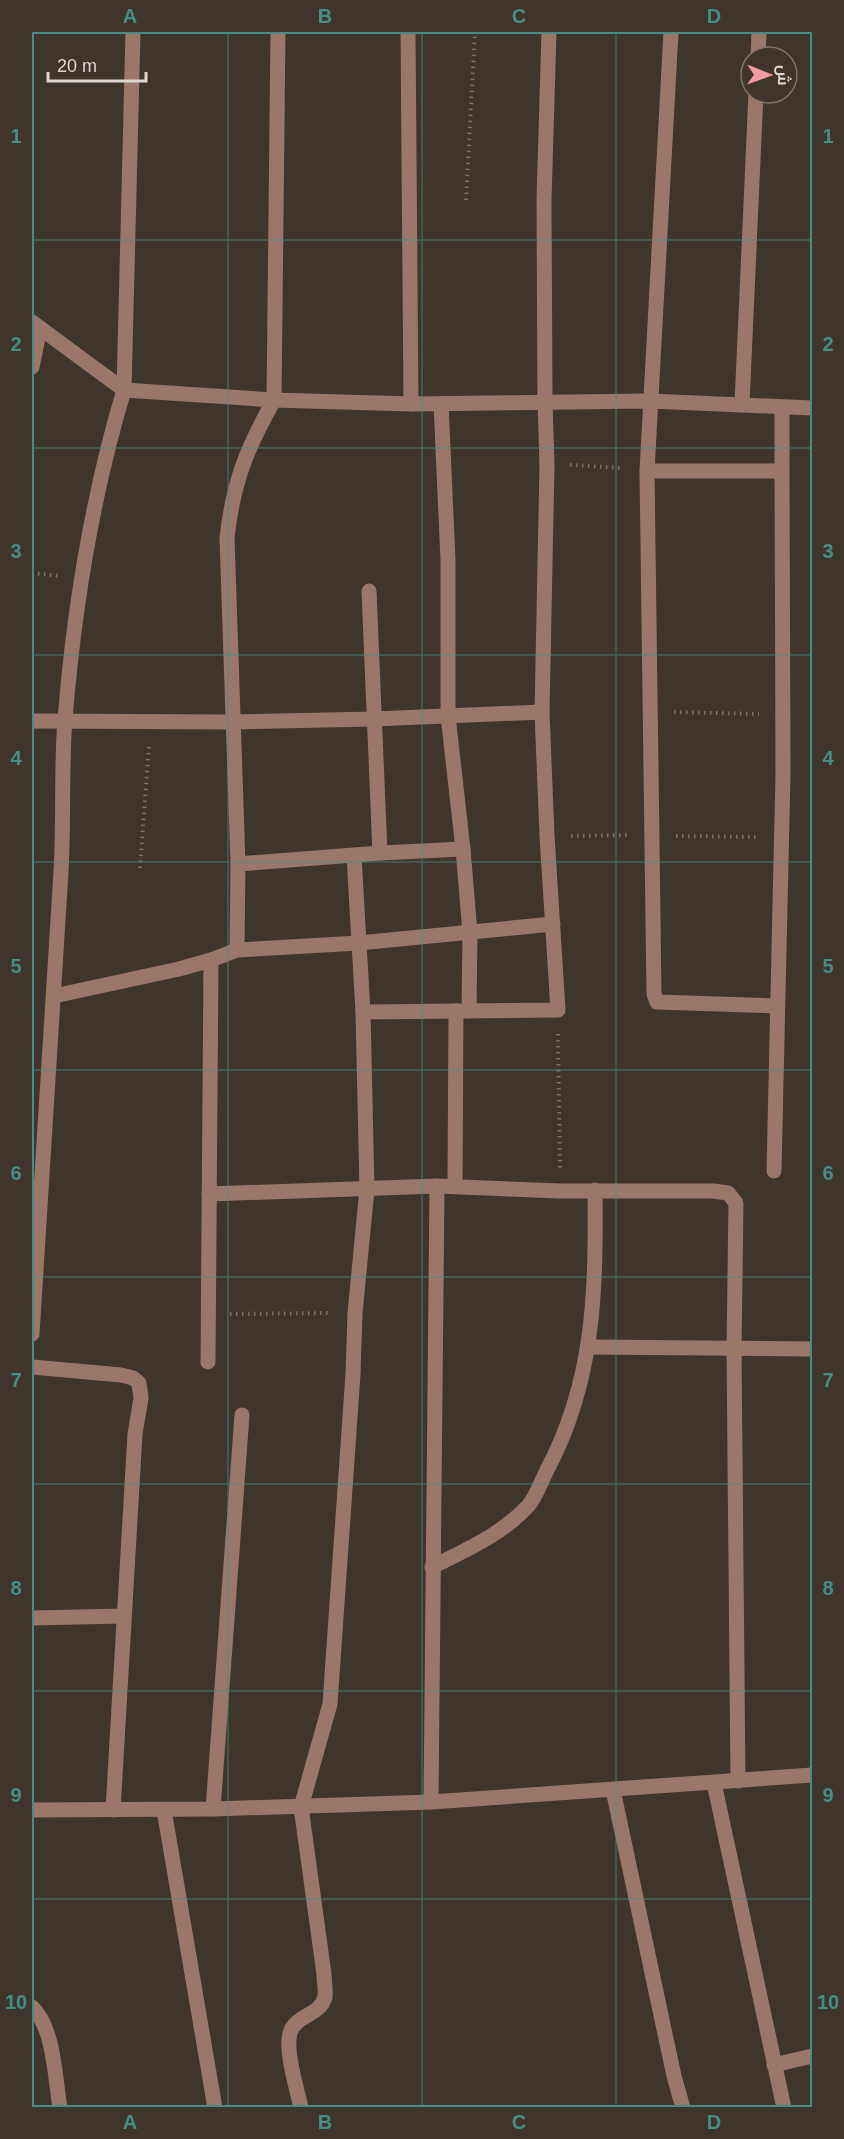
<svg xmlns="http://www.w3.org/2000/svg" width="844" height="2139" font-family="Arial,Cairo,sans-serif">
<rect width="100%" height="100%" fill="#40352c"/>
<g fill="none" stroke-linecap="round" stroke-linejoin="round">
<g stroke="#7c726a" stroke-width="4" stroke-dasharray="1.5 4.5" stroke-linecap="butt">
<path d="M466,200L475,32"/>
<path d="M570,465L622,468"/>
<path d="M32,573L60,576"/>
<path d="M674,712L759,714"/>
<path d="M571,836L630,835"/>
<path d="M676,836L759,837"/>
<path d="M140,868L149,746"/>
<path d="M558,1034L560,1168"/>
<path d="M230,1314L331,1313"/>
</g>
<g stroke="#9b7769" stroke-width="15">
<path d="M408,32L411,404"/>
<path d="M671,32L647,471L654,994L657,1002L777,1006"/>
<path d="M758,57L759,32"/>
<path d="M32,322L124,390L274,400L411,404L650,401L812,408"/>
<path d="M32,367L40,328"/>
<path d="M441,404L448,560V716L463,849L470,933L469,1011"/>
<path d="M742,404L756,93"/>
<path d="M647,471H782L783,774L774,1171"/>
<path d="M782,471V408"/>
<path d="M369,591L380,853"/>
<path d="M32,721L232,722L374,719L542,712"/>
<path d="M238,864L380,853L463,849"/>
<path d="M237,950L238,864L227,538C233,482 247,448 274,400L278,32"/>
<path d="M54,996L179,969L211,960L237,950L359,943L553,924"/>
<path d="M363,1012L558,1010L547,836L542,712L547,465L545,402L544,200L549,32"/>
<path d="M455,1186L456,1011"/>
<path d="M209,1194L437,1186L560,1191H713L728,1193L736,1203L734,1349L738,1781"/>
<path d="M32,1334C42,1180 52,1026 61,872C64,821 61,769 65,719C74,608 92,497 124,390L133,32"/>
<path d="M589,1347L812,1349"/>
<path d="M208,1362L211,960"/>
<path d="M32,1367L121,1375L133,1378L139,1383L141,1398L135,1434L113,1810"/>
<path d="M432,1567C466,1550 501,1535 528,1506C536,1497 541,1482 547,1470C595,1380 596,1289 595,1190"/>
<path d="M32,1618L124,1616"/>
<path d="M714,1783L784,2108"/>
<path d="M613,1790L674,2076L683,2108"/>
<path d="M431,1802L437,1186"/>
<path d="M213,1809L242,1415"/>
<path d="M32,1810L213,1809L431,1802L812,1775"/>
<path d="M164,1810L215,2108"/>
<path d="M32,2007C54,2027 55,2078 60,2108"/>
<path d="M774,2065L812,2056"/>
<path d="M301,2108C297,2088 285,2052 290,2033C295,2015 320,2016 325,1997C326,1990 324,1981 324,1974L301,1807L330,1704L353,1374L355,1313L367,1189L363,1012L354,856"/>
</g>
</g>
<path fill="none" stroke="#438e87" stroke-width="1.5" stroke-opacity="0.55" d="M228,32V2108M422,32V2108M616,32V2108M32,240H812M32,448H812M32,655H812M32,862H812M32,1070H812M32,1277H812M32,1484H812M32,1691H812M32,1899H812"/>
<rect width="844" height="2139" fill="none" stroke="#40352c" stroke-width="66"/>
<g transform="translate(769 75) rotate(91)"><circle r="28" fill="#40352c" stroke="#7f756e" stroke-width="1.5"/>
<path d="M0-4.5L10 22L0 15L-10 22Z" fill="#f49aa1"/>
<text y="-9" font-size="16" font-weight="bold" text-anchor="middle" fill="#ded6d1">ش</text>
</g>
<path d="M48 72v9h98v-9" fill="none" stroke="#ded6d1" stroke-width="3"/>
<text x="57" y="72" font-size="18" fill="#ded6d1" stroke="#40352c" stroke-width="4.5" paint-order="stroke">20 m</text>
<rect x="33" y="33" width="778" height="2073" fill="none" stroke="#438e87" stroke-width="2"/>
<g font-size="20" text-anchor="middle" font-weight="bold" fill="#438e87">
<text x="130" y="23">A</text>
<text x="325" y="23">B</text>
<text x="519" y="23">C</text>
<text x="714" y="23">D</text>
<text x="16" y="143">1</text>
<text x="828" y="143">1</text>
<text x="16" y="351">2</text>
<text x="828" y="351">2</text>
<text x="16" y="558">3</text>
<text x="828" y="558">3</text>
<text x="16" y="765">4</text>
<text x="828" y="765">4</text>
<text x="16" y="973">5</text>
<text x="828" y="973">5</text>
<text x="16" y="1180">6</text>
<text x="828" y="1180">6</text>
<text x="16" y="1387">7</text>
<text x="828" y="1387">7</text>
<text x="16" y="1595">8</text>
<text x="828" y="1595">8</text>
<text x="16" y="1802">9</text>
<text x="828" y="1802">9</text>
<text x="16" y="2009">10</text>
<text x="828" y="2009">10</text>
<text x="130" y="2129">A</text>
<text x="325" y="2129">B</text>
<text x="519" y="2129">C</text>
<text x="714" y="2129">D</text>
</g>
</svg>
